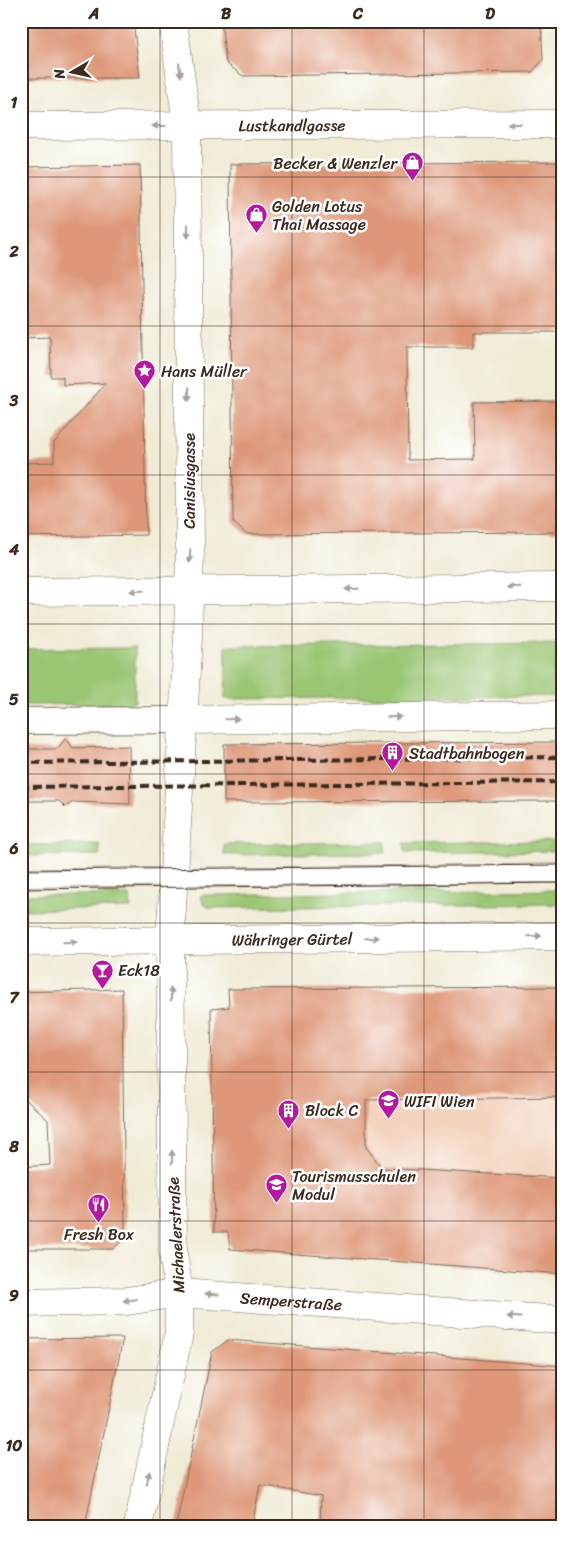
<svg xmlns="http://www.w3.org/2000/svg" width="584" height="1547" font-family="Sriracha,sans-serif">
<rect width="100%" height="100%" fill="#fff"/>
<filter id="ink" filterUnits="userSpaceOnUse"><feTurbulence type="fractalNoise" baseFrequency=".02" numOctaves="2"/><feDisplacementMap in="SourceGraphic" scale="10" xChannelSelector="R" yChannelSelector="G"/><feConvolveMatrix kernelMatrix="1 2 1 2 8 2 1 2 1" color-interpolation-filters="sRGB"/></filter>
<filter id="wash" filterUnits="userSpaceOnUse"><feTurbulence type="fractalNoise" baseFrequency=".0096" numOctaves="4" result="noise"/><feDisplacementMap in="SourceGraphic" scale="20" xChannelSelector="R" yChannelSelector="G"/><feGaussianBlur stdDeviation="1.12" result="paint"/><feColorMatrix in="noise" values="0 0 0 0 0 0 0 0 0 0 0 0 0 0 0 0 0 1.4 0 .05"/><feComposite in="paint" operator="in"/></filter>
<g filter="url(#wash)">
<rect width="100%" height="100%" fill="#f0ebd5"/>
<path fill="#f3d4bf" d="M563,987V1274L230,1249L229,1241L220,1232H214L211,1009L220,1008L229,996Z"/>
<g fill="#9ac572" stroke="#6a7848">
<path d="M563,643V696L225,699L226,646Z"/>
<path d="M135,648V702L125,704L21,705V649Z"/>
<path d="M563,841V851L405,853L404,843Z"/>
<path d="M385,842V853L224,855V844Z"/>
<path d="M99,844L100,855L21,856V845Z"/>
<path d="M563,890V904L210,908L203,904L201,895Z"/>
<path d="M21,895H130L131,908L21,910Z"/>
</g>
<g id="blocks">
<g fill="#de9879">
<path d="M21,21H133L140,78H21Z"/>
<path d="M221,21H541L543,60L532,72L243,76L226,63Z"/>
<path d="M563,162V332H473V347H407L408,460L475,459L474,402L563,401V532L246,534L233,522L230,164Z"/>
<path d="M140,165L146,535L21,537V463L54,462V443L106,383L63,385V377H51L50,337L21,338V167Z"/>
<path d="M66,738L73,748L129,746L130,804L73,802L65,807L59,801H21V749H57Z"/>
<path d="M563,742V801L224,802V744Z"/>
<path d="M563,987V1097L366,1100V1147L382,1168L563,1178V1274L230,1249L228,1232H214L211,1009L229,1007L228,989Z"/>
<path d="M122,989L125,1238L113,1249H21V1167L50,1165L48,1120L21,1095V992Z"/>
<path d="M123,1338L85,1526H21V1339Z"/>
<path d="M228,1340L563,1366V1526H320L321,1496L260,1485L252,1526H176L212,1352Z"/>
</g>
</g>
</g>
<g filter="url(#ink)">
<use href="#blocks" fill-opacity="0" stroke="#7a6e5e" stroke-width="1"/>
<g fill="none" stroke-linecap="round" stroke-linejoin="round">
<defs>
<path id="service" d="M21,878L563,873"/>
<path id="pedestrian" d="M21,721L183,720"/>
<g id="minor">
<path id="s1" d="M21,126L563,124"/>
<path d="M183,720L563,715"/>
<path id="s2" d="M21,1303L127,1301L179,1293L563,1320"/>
<path d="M138,1526L179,1333V1293L173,1253L170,941L188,638L190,547L187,125L173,21"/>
</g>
<g id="primary">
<path d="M21,592L563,587"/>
<path id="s3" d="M21,942L563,936"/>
</g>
</defs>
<use href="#service" stroke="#7a6e5e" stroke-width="19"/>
<use href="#pedestrian" stroke="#7a6e5e" stroke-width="28"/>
<use href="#minor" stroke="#7a6e5e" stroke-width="29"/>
<use href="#primary" stroke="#7a6e5e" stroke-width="29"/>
<use href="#service" stroke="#fff" stroke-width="18"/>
<use href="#pedestrian" stroke="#fff" stroke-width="26"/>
<use href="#minor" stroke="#fff" stroke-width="28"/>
<use href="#primary" stroke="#fff" stroke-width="28"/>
<g stroke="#3b2a1e" stroke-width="1">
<path d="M21,870L563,865"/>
<path d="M21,889L563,883"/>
</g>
<g stroke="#3b2a1e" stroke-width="4" stroke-dasharray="8 4" stroke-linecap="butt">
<path d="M21,763L563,757"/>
<path d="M21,787L563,782"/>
</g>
</g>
<defs><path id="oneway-solid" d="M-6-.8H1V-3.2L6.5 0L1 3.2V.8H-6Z" transform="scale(1.25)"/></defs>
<g fill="#a79f9a">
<use href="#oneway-solid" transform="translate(180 70) rotate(82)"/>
<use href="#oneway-solid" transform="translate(514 124) rotate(180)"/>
<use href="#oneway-solid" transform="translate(159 126) rotate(180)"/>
<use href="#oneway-solid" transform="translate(188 231) rotate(90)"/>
<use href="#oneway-solid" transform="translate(189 394) rotate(90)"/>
<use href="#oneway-solid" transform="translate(190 556) rotate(91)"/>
<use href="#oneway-solid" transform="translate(514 587) rotate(179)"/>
<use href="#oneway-solid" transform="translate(352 589) rotate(179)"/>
<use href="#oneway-solid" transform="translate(137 591) rotate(179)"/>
<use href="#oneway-solid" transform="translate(394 717) rotate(-1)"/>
<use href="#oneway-solid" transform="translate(232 719) rotate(-1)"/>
<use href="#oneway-solid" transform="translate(535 936) rotate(-1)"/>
<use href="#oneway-solid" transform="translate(372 938) rotate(-1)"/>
<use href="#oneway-solid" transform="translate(70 942) rotate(-1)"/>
<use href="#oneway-solid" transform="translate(171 994) rotate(-90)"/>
<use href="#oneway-solid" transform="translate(172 1157) rotate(-90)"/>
<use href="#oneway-solid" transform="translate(212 1294) rotate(-177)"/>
<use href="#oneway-solid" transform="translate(130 1300) rotate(173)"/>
<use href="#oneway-solid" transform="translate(514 1317) rotate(-176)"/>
<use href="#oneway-solid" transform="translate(148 1478) rotate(-78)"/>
</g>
</g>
<path fill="none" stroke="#3b2a1e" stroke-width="1" stroke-opacity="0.55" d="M160,21V1526M292,21V1526M424,21V1526M21,177H563M21,326H563M21,475H563M21,624H563M21,774H563M21,923H563M21,1072H563M21,1221H563M21,1370H563"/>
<defs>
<symbol id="shop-pin" viewBox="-11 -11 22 30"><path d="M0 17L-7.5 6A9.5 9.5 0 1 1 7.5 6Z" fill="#b5179e" stroke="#fff"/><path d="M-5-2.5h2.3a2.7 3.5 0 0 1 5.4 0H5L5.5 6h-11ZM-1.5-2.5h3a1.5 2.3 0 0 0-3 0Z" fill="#fff"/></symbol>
<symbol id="sight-pin" viewBox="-11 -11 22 30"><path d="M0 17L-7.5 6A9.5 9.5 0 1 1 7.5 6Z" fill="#b5179e" stroke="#fff"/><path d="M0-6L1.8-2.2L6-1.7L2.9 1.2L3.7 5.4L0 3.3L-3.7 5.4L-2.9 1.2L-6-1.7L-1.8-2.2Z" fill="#fff"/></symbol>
<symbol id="building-pin" viewBox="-11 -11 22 30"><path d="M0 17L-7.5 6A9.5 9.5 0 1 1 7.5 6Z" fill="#b5179e" stroke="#fff"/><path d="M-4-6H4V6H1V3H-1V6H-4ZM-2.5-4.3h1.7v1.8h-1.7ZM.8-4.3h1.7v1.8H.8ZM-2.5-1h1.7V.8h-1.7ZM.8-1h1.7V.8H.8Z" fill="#fff"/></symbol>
<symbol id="bar-pin" viewBox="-11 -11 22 30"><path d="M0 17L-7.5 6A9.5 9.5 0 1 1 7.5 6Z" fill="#b5179e" stroke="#fff"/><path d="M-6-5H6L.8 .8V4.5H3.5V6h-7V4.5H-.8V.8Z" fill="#fff"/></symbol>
<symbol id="university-pin" viewBox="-11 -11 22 30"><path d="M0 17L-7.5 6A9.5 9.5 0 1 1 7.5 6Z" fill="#b5179e" stroke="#fff"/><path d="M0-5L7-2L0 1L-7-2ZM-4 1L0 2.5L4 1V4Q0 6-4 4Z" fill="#fff"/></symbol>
<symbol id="restaurant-pin" viewBox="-11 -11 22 30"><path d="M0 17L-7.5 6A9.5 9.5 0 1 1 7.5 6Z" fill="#b5179e" stroke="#fff"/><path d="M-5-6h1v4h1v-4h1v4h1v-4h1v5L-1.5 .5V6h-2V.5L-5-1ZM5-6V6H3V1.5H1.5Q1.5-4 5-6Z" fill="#fff"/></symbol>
</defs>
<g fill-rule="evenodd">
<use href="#shop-pin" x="400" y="150" width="25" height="34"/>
<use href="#shop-pin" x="244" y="202" width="25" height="34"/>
<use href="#sight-pin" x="132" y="358" width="25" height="34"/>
<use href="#building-pin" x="380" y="740" width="25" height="34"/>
<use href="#bar-pin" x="90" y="958" width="25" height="34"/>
<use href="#university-pin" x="376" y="1088" width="25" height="34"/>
<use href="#building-pin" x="276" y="1098" width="25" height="34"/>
<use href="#university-pin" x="264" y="1172" width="25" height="34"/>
<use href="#restaurant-pin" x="86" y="1192" width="25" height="34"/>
</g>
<g text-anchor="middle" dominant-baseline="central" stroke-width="5" stroke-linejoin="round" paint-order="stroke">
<g font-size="16" fill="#3b2a1e" stroke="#fff">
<text stroke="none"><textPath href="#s1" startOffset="271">Lustkandlgasse</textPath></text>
<text transform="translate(189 481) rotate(-90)">Canisiusgasse</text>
<text stroke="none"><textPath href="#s3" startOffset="271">Währinger Gürtel</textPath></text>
<text transform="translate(176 1235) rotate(-93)">Michaelerstraße</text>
<text stroke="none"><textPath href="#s2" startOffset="271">Semperstraße</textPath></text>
</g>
<g font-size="16" fill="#3b2a1e" stroke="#fff" text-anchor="start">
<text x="397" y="163" text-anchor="end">Becker &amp; Wenzler</text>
<text x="272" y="206">Golden Lotus<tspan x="272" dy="18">Thai Massage</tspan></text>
<text x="161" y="371">Hans Müller</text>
<text x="409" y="753">Stadtbahnbogen</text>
<text x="118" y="970">Eck18</text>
<text x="404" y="1101">WIFI Wien</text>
<text x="305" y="1110">Block C</text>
<text x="292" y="1176">Tourismusschulen<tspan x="292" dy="18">Modul</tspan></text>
<text x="99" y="1234" text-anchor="middle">Fresh Box</text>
</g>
</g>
<rect width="584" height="1547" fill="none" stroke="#fff" stroke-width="55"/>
<g transform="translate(72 72) rotate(261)" stroke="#ffffff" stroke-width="4" paint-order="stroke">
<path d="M0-4L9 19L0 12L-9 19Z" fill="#3b2a1e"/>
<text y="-8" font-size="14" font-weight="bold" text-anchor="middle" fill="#3b2a1e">N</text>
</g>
<rect x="28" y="28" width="528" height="1492" fill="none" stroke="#3b2a1e" stroke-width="2"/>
<g font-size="16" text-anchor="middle" font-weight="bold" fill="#3b2a1e">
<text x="94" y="19">A</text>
<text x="226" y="19">B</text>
<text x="358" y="19">C</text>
<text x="490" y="19">D</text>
<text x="14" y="108">1</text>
<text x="14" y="257">2</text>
<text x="14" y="406">3</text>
<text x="14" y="555">4</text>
<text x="14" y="705">5</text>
<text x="14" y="854">6</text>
<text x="14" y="1003">7</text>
<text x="14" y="1152">8</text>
<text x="14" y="1301">9</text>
<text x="14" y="1451">10</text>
</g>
</svg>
